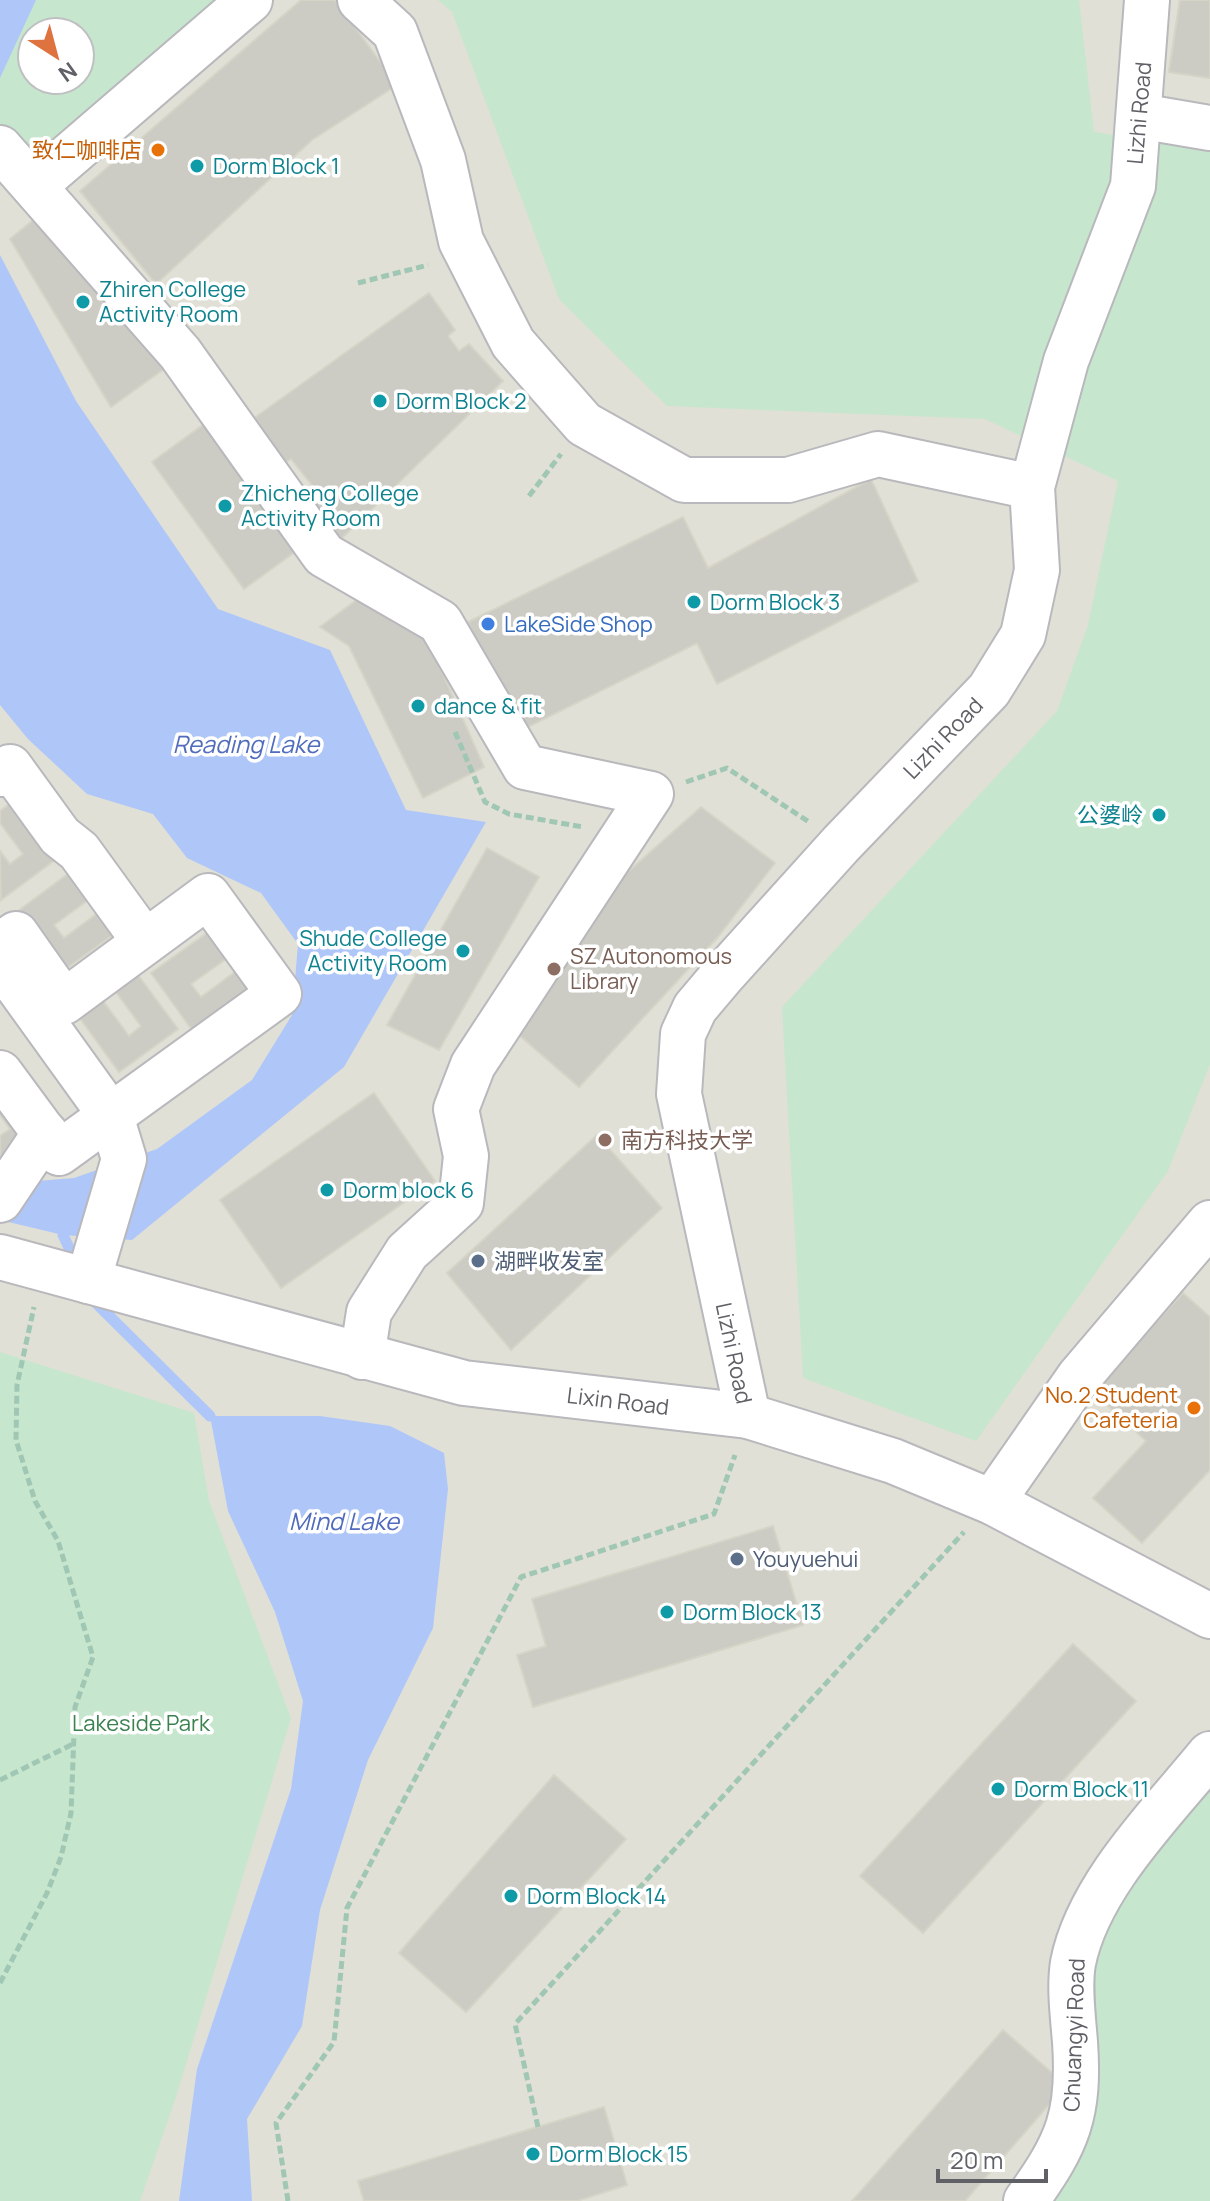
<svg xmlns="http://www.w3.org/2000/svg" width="1210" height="2201" font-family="Manrope,'Noto Sans SC',sans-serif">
<rect width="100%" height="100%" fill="#f0f0e8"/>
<path fill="#e0e0d6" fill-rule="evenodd" d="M0,0H1210V2201H0ZM32,32H80V80H32Z"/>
<g fill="#c7e6ce" fill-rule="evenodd">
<path d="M0,0H219L36,171L0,136ZM32,32H80V80H32Z"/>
<path d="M438,0H1079L1094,132L1210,149V1064L1168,1171L976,1441L803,1378L782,1007L1057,711L1088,625L1118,481L985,419L667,406L559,299L452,12Z"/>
<path d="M0,1352L194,1413L209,1501L291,1718L176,2097L140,2201H0Z"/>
<path d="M1210,1779V2201H1045L1087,2020L1097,1926Z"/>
</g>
<g fill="#afc6f9">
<path d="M0,0H36L0,78Z"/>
<path d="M0,255L76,401L218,609L330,650L406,810L486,822L344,1067L132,1240L63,1235L0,1220V1184L74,1178L157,1149L252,1080L292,1015L298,944L261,893L187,858L153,814L87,794L28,739L0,705Z"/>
<path d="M210,1416H320L390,1426L444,1453L448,1489L433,1628L368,1760L320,1910L302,2026L247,2119L252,2201H179L197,2069L291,1789L303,1701L275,1612L228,1511Z"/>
</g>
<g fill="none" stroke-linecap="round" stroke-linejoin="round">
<g stroke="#afc6f9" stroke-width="11">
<path d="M63,1235L78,1267"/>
<path d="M91,1298L210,1416"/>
</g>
</g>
<g fill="#cccbc4" stroke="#d5d4c7" stroke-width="2">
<path d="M301,0H335L397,85L312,140L156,284L80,191Z"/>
<path d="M1180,0H1210V78L1169,72Z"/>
<path d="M1180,0H1210V78L1169,72Z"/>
<path d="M47,209L168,366L111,407L10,239Z"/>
<path d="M429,293L455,330L448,336L459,351L469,344L503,381L341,539L311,500L319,494L291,459L281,465L250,421Z"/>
<path d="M207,422L299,549L244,589L152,462Z"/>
<path d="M871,479L918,581L717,684L697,643L518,732L468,622L683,517L708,568Z"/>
<path d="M373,588L415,611L484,767L423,798L349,646L320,627Z"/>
<path d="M16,799L59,857L1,900L0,851L10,864L23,854L0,823V811Z"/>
<path d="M701,807L775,863L717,938L579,1087L512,1029L576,918Z"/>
<path d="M487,848L539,877L439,1050L387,1025Z"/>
<path d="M76,868L95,895L54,925L64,938L106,907L121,929L57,975L14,914Z"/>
<path d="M214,928L233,954L191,984L201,997L243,966L259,988L195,1034L151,973Z"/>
<path d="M135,971L178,1029L119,1072L77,1014L100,997L129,1036L141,1026L113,988Z"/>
<path d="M0,1089L39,1142L0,1170V1136L10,1129L0,1115Z"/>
<path d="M374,1093L435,1181L281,1288L220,1200Z"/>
<path d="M597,1135L662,1208L511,1350L447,1273Z"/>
<path d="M1183,1293L1210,1317V1470L1142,1543L1093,1498L1146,1441L1092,1391Z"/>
<path d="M773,1526L803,1625L533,1707L517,1655L546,1646L532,1599Z"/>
<path d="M1073,1644L1136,1701L923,1933L860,1876Z"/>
<path d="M554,1775L626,1839L466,2012L399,1953Z"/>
<path d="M1003,2030L1066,2085L965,2201H852Z"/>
<path d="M604,2107L627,2185L577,2201H364L358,2181Z"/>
</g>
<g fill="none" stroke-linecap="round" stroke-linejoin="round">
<defs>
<g id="minor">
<path d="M360,0L395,32L443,160L461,241L513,343L584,424L684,480H788L878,454L1032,487"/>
<path d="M1139,116L1210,128"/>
<path d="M0,148L180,353L324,555L440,622L525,767L651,794L473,1065L456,1109L466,1156L461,1203L407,1252L369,1312L362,1357"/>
<path d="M34,186L250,0"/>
<path d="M0,774L10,767L60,836L79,851L145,942"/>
<path d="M0,946L16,934L54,988"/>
<path d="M3,966L111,1116L124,1159L88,1281"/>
<path d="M0,1073L59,1153L279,994L208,896L64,1002"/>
<path d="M0,1200L45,1133"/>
<path d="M0,1257L464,1383L748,1416L893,1461L992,1502L1210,1616"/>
<path d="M748,1416L679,1094L683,1034L695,1008L722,976L841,844L989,690L1023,635L1037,570L1032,487L1066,361L1133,186L1147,0"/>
<path d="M992,1502L1079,1377L1210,1223"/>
<path d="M1026,2201C1068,2143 1080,2114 1075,2042C1073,2017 1069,1987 1073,1963C1088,1886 1162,1813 1210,1754"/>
</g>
</defs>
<use href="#minor" stroke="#b8b8bd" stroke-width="48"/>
<g stroke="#a0c6b4" stroke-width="5" stroke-dasharray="8 4" stroke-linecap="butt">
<path d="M358,283L428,265"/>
<path d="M529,496L561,454"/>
<path d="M455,732L485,802L509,814L583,827"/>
<path d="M686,782L727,768L809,822"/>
<path d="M0,1780L73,1744"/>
<path d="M0,1983L47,1893L61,1857L71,1813L75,1707L93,1657L58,1541L35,1501L16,1440L17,1385L34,1307"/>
<path d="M538,2127L515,2024L964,1532"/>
<path d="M288,2201L276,2123L334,2042L347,1908L521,1577L714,1514L735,1455"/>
</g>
<use href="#minor" stroke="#fff" stroke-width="44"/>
</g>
<g fill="#e8710a" stroke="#fff" stroke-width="3">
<circle cx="158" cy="150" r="8"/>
<circle cx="1194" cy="1408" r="8"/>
</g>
<g fill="#0f9aa8" stroke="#fff" stroke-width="3">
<circle cx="197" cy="166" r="8"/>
<circle cx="83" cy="302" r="8"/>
<circle cx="380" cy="401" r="8"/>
<circle cx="225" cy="506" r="8"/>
<circle cx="694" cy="602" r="8"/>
<circle cx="418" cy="706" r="8"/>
<circle cx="1159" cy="815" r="8"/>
<circle cx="463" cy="951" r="8"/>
<circle cx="327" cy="1190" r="8"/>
<circle cx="667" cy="1612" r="8"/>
<circle cx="998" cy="1789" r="8"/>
<circle cx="511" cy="1896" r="8"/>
<circle cx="533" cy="2154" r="8"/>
</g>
<circle fill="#3f7fe0" stroke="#fff" stroke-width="3" cx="488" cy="624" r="8"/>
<g fill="#8d6e63" stroke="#fff" stroke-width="3">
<circle cx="554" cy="969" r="8"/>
<circle cx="605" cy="1140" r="8"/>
</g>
<g fill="#5c6f8a" stroke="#fff" stroke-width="3">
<circle cx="478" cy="1261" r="8"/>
<circle cx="737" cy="1559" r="8"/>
</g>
<g text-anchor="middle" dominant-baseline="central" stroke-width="7" stroke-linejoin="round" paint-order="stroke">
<g font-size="22" fill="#5f6167" stroke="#fff">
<text transform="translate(1139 113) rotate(-85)">Lizhi Road</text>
<text transform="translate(943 738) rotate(-46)">Lizhi Road</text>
<text transform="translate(734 1353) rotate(78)">Lizhi Road</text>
<text transform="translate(618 1401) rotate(7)">Lixin Road</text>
<text transform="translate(1074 2035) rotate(-88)">Chuangyi Road</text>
</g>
<g font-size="22" fill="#c56008" stroke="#fff" text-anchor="end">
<text x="142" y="150">致仁咖啡店</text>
<text x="1178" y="1395">No.2 Student<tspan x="1178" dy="25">Cafeteria</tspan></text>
</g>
<g font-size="22" fill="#0d838f" stroke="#fff" text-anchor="start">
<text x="213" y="166">Dorm Block 1</text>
<text x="99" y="289">Zhiren College<tspan x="99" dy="25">Activity Room</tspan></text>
<text x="396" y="401">Dorm Block 2</text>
<text x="241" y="493">Zhicheng College<tspan x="241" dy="25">Activity Room</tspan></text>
<text x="710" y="602">Dorm Block 3</text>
<text x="434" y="706">dance &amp; fit</text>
<text x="1143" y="815" text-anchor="end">公婆岭</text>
<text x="447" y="938" text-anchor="end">Shude College<tspan x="447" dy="25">Activity Room</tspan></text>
<text x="343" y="1190">Dorm block 6</text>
<text x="683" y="1612">Dorm Block 13</text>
<text x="1014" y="1789">Dorm Block 11</text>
<text x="527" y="1896">Dorm Block 14</text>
<text x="549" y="2154">Dorm Block 15</text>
</g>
<g font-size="22" fill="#366cbe" stroke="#fff" text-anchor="start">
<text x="504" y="624">LakeSide Shop</text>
</g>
<g font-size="22" fill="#785e54" stroke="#fff" text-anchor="start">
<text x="570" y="956">SZ Autonomous<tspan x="570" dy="25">Library</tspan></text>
<text x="621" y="1140">南方科技大学</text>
</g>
<g font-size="22" fill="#4e5e75" stroke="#fff" text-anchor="start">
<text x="494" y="1261">湖畔收发室</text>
<text x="753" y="1559">Youyuehui</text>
</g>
<g font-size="22" fill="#3b8250" stroke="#fff">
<text x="141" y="1723">Lakeside Park</text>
</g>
<g font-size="24" font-style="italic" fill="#516bbd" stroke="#fff">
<text x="246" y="743">Reading Lake</text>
<text x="344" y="1520">Mind Lake</text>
</g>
</g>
<g transform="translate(56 56) rotate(144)"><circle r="38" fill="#ffffff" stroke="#bfc0c2" stroke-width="2"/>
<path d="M0-6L14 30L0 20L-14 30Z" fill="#de7340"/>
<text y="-12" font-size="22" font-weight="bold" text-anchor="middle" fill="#5f6167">N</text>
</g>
<path d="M938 2169v12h108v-12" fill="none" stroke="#5f6167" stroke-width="4"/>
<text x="950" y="2169" font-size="24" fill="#5f6167" stroke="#ffffff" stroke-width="6" paint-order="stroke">20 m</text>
</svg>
